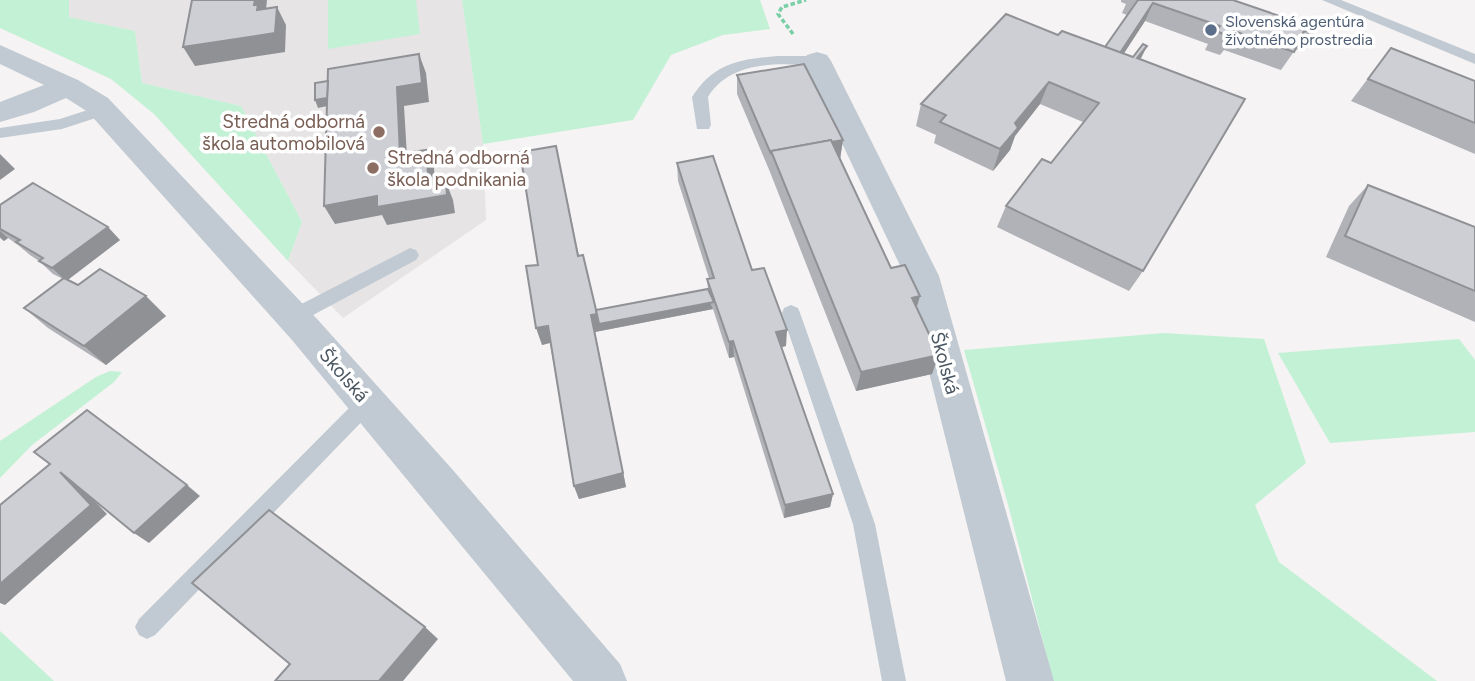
<svg xmlns="http://www.w3.org/2000/svg" width="1475" height="681" font-family="Figtree,sans-serif">
<rect width="100%" height="100%" fill="#f5f3f3"/>
<path fill="#e6e4e5" d="M69,0H462L483,144L486,220L343,318L288,261L302,222L241,106L142,83L135,31L68,17Z"/>
<g fill="#c3f1d5">
<path d="M0,0H69V17L135,31L142,83L241,106L302,222L288,261L154,114L111,79L0,28Z"/>
<path d="M328,0H416L420,34L328,49Z"/>
<path d="M462,0H760L770,29L723,35L671,55L633,120L483,144Z"/>
<path d="M1164,333L1264,339L1306,463L1255,505L1279,562L1437,681H1053L1009,508L964,350Z"/>
<path d="M1459,339L1475,360V432L1330,443L1278,353Z"/>
<path d="M110,371L122,372L114,382L32,445L0,478V441L96,377Z"/>
<path d="M0,631L54,681H0Z"/>
</g>
<g fill="none" stroke-linecap="round" stroke-linejoin="round">
<path stroke="#7ad0a6" stroke-width="3.5" stroke-dasharray="4.5 2.5" stroke-linecap="butt" d="M793,34L778,14L782,7L806,0"/>
<g fill="#c1cad2" fill-rule="evenodd">
<path d="M1322,0H1341L1475,54V64Z"/>
<path d="M778,56H817L824,61L817,66C779,63 730,60 708,97L711,125L709,129H697L692,97C714,63 739,59 778,56Z"/>
<path d="M103,105L108,106L111,110L108,114L62,129L0,138V128L60,119Z"/>
<path d="M410,248L416,250L419,255L416,260L300,322L293,325L286,322L284,317L286,312Z"/>
<path d="M791,305L798,308L800,313L875,524L906,681H882L853,524L782,313L784,308Z"/>
<path d="M368,393L375,396L378,402L375,408L155,635L147,639L139,635L135,627L139,619L361,396Z"/>
</g>
<g fill="#c1cad2" fill-rule="evenodd">
<path d="M0,45L78,80L108,98L318,320L452,469L620,664L627,681H573L292,340L88,112L66,98L34,112L0,122V102L44,85L0,64Z"/>
<path d="M817,52L827,55L831,61L939,276L1054,681H1006L905,276L803,61L807,55Z"/>
</g>
</g>
<g fill="#b0b2b7">
<path d="M1121,0H1233L1316,30L1304,49L1295,50L1281,70L1224,50L1220,55L1205,50L1208,44L1145,21L1123,54L1133,57L1147,46L1140,60L1143,271L1129,291L997,227L1006,206L1051,163L1083,122L1040,104L1015,136L1010,150L993,171L934,143L936,135L916,126L921,104L1058,35L1105,47L1127,15L1122,13L1126,4L1121,2Z"/>
<path d="M1391,48L1475,81V154L1351,101Z"/>
<path d="M737,75L843,140L840,159L891,268L920,296L916,308L939,355L932,374L856,391L770,172L737,94Z"/>
<path d="M677,163L752,270L786,346L781,347L833,494L830,507L784,518L734,357L729,358L713,309L595,332L626,487L579,499L574,486L550,343L542,345L538,265L560,164L579,256L596,310L708,289L707,279L709,278L678,181Z"/>
<path d="M1368,185L1475,227V322L1326,257L1349,206Z"/>
<path d="M0,205L120,240L68,280L78,285L166,316L106,365L48,328L24,308L63,279L53,274L39,261L30,255L18,245L8,238L4,241L0,238Z"/>
</g>
<g fill="#909195">
<path d="M255,0H267L265,19L254,5Z"/>
<path d="M1153,3L1145,21L1110,75L1118,56Z"/>
<path d="M277,7L286,25L285,52L195,66L183,47Z"/>
<path d="M1147,46L1136,68L1137,58Z"/>
<path d="M419,54L426,73L429,102L404,106L408,173L400,154L397,87Z"/>
<path d="M1049,82L1040,104L1015,136L1010,150L993,171L1000,149L1015,123Z"/>
<path d="M333,97L337,104L318,108L315,100Z"/>
<path d="M843,140L840,159L779,170L772,154Z"/>
<path d="M426,150L434,168L436,197L446,182L453,200L455,213L387,225L382,215L335,224L324,206L429,185Z"/>
<path d="M0,154L15,169L0,180Z"/>
<path d="M108,227L120,240L66,281L52,268Z"/>
<path d="M0,231L8,238L4,241L0,237Z"/>
<path d="M146,296L166,316L106,365L84,346Z"/>
<path d="M920,296L914,316L912,298Z"/>
<path d="M710,303L713,309L595,332L626,487L579,499L574,486L591,315Z"/>
<path d="M548,326L553,342L542,345L536,328Z"/>
<path d="M787,330L786,346L775,349L776,332Z"/>
<path d="M733,341L734,357L729,358V342Z"/>
<path d="M939,355L932,374L856,391L861,372Z"/>
<path d="M60,472L76,482L107,514L5,605L0,603V584Z"/>
<path d="M187,485L200,496L149,543L134,533Z"/>
<path d="M833,494L830,507L784,518L785,505Z"/>
<path d="M425,627L438,639L403,681H379Z"/>
</g>
<g fill="#cdcfd5" stroke="#909195" stroke-width="2">
<path d="M192,0H255L254,5H258L257,10L277,7L275,33L183,47Z"/>
<path d="M1138,0H1233L1294,21L1306,19L1316,30L1304,31L1294,52L1234,31L1231,37L1216,31L1220,26L1153,3L1120,53L1105,47Z"/>
<path d="M1006,14L1058,35L1062,31L1133,57L1143,44L1147,46L1137,58L1245,99L1143,271L1006,206L1042,159L1051,163L1099,103L1049,82L1015,123L1018,128L1000,149L940,122L946,115L921,104Z"/>
<path d="M1391,48L1475,81V123L1368,79Z"/>
<path d="M419,54L422,83L397,87L400,154L426,150L429,185L446,182L447,195L377,207V196L324,206L328,69Z"/>
<path d="M804,64L843,140L832,142L831,140L771,151V154L737,75Z"/>
<path d="M328,81L327,98L315,100V83Z"/>
<path d="M831,140L891,268L905,265L920,296L912,298L939,355L861,372L771,151Z"/>
<path d="M556,146L578,256L583,255L597,314L591,315L623,473L574,486L548,326L536,328L526,266L538,265L520,152Z"/>
<path d="M713,156L752,270L764,268L787,330L776,332L833,494L785,505L733,341L729,342L707,279L714,278L677,163Z"/>
<path d="M33,183L108,227L52,268L39,261L43,258L16,242L20,240L0,229V205Z"/>
<path d="M1368,185L1475,227V291L1345,236Z"/>
<path d="M100,269L146,296L84,346L24,308L64,278L78,285Z"/>
<path d="M708,289L714,302L599,324L596,310Z"/>
<path d="M87,410L187,485L134,533L60,472L91,505L0,584V505L50,464L34,452Z"/>
<path d="M269,510L425,627L379,681H275L290,664L192,583Z"/>
</g>
<circle fill="#5c6f8a" stroke="#fff" stroke-width="2.5" cx="1211" cy="30" r="7"/>
<g fill="#8d6e63" stroke="#fff" stroke-width="2.5">
<circle cx="379" cy="132" r="7"/>
<circle cx="373" cy="168" r="7"/>
</g>
<g text-anchor="middle" dominant-baseline="central" stroke-width="7" stroke-linejoin="round" paint-order="stroke">
<g font-size="16" fill="#4e5e75" stroke="#fff" text-anchor="start">
<text x="1225" y="21">Slovenská agentúra<tspan x="1225" dy="18">životného prostredia</tspan></text>
</g>
<g font-size="19" fill="#785e54" stroke="#fff" text-anchor="end">
<text x="365" y="121">Stredná odborná<tspan x="365" dy="22">škola automobilová</tspan></text>
<text x="387" y="157" text-anchor="start">Stredná odborná<tspan x="387" dy="22">škola podnikania</tspan></text>
</g>
<g font-size="19" fill="#4a5661" stroke="#fff">
<text transform="translate(945 363) rotate(75)">Školská</text>
<text transform="translate(344 375) rotate(49)">Školská</text>
</g>
</g>
</svg>
